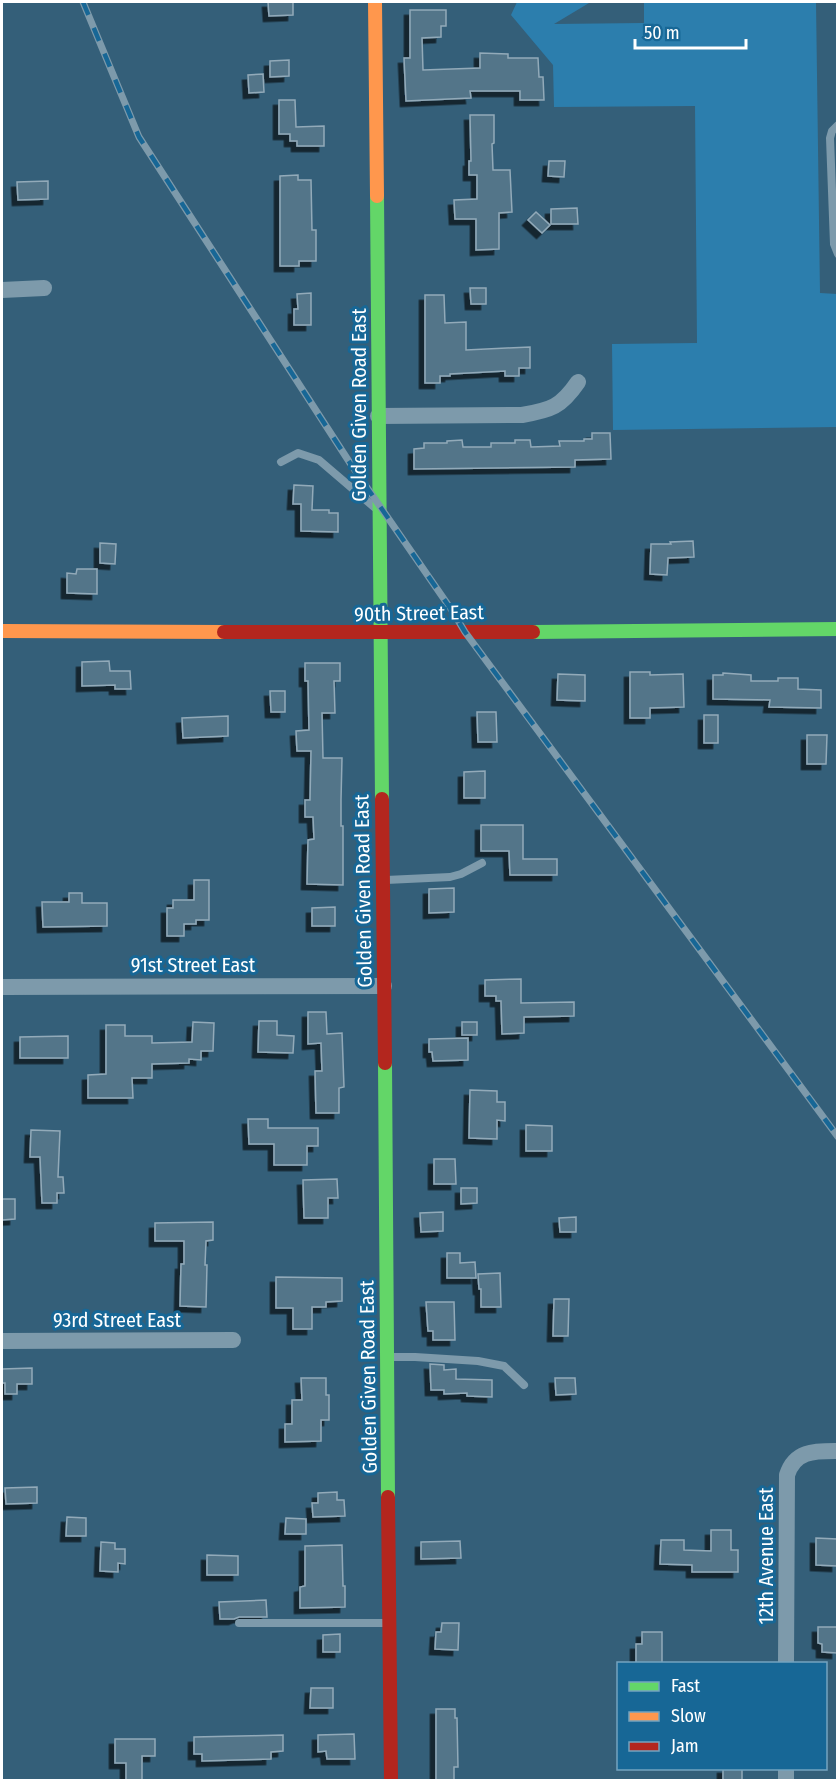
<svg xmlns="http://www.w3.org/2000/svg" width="839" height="1782" font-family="'Fira Sans Condensed',sans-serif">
<defs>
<filter id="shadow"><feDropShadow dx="-5.5" dy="5.5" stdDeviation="0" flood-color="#0009"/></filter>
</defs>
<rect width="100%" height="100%" fill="#345f79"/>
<path fill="#2c7ead" d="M517,2H588L589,3L554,24L644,23V2H816L820,293L837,294V427L613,430L612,344L697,343L695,106L554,107L553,65L511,15Z"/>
<g fill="#537589" stroke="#92aab9" stroke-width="1.5" filter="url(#shadow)">
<path d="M268,2H293V15L269,16Z"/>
<path d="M410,10H446V26H441V37L422,38L423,70L480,68V53L508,54V58H538L539,77H543L544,100H520V91H470L471,98L406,101L404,58H410Z"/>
<path d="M289,60V76L270,77V61Z"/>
<path d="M263,74L264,92L249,93L248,75Z"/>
<path d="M279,100H295L296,127L324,126V146H297V141H290V134H279Z"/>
<path d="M470,115H494V143L492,144L493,170H510L512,212L499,213V249L476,250V219H455L454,200L477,199V175H469V161H471Z"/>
<path d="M549,161H565L564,177L548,176Z"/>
<path d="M298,175V180H311L312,230H316V261H299V266H280V176Z"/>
<path d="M48,181V199L18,200L17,182Z"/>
<path d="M577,208L578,224H551V209Z"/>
<path d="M536,212L550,225L542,233L528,220Z"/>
<path d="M470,288H486V304H471Z"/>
<path d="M311,293V325H294V309H298L297,294Z"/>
<path d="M425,295H444L445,323L466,322V350L530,347V368H519V376H505V371L450,374V376H440V383H425Z"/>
<path d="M592,433H610L611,459L575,460V467L414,469V449L424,448V443H447V441L462,440L463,447H491V443H515V440H530L531,447L560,446L559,441H584V439H592Z"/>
<path d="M294,485L313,486L312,510H329V513H338V532L301,531V504H293Z"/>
<path d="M693,541L694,557L668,558L667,575L650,574L651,544H671L670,542Z"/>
<path d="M100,543L116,544L115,564L100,563Z"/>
<path d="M77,569H97V594L67,593V573L76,574Z"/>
<path d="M109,661L110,671H130L131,689H115V685L82,686V662Z"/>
<path d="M305,663H340V681H334L335,713H322L323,758H342L341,800V826H343V885L307,884L308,840L314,839L313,817H305V800H310L311,751H297L296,731L309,730L308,681H305Z"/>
<path d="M630,672H650V675L683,674L684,707L650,708V718H630Z"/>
<path d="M723,673L751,675V681H778V678H798V689L821,690V708L769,707L770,700L713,699V675H723Z"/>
<path d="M558,674L585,675V701L557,700Z"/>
<path d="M270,691H285V712H271Z"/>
<path d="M477,712H496L497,742H478Z"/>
<rect x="704" y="715" width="14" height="28"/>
<path d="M228,716V736L183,738L182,718Z"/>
<path d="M807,735H827L826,764H807Z"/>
<path d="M485,771V798H464V772Z"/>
<path d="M481,825H523V859H557V875H510L509,851H481Z"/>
<path d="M194,880H209V920H196V924H184V936H167V908H173V900H194Z"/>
<path d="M454,888V912L429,913V889Z"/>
<path d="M69,893H82V903H107V926L43,927L42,902H69Z"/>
<path d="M335,907V926H312V908Z"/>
<path d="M521,979V1003L574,1002V1016L524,1017V1033L502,1034L501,1001H496V996H485V980Z"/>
<path d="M308,1012H326L327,1034L342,1033L344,1087L339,1088V1113H316L315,1071H322L321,1043L308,1044Z"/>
<path d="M259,1021H277V1035L294,1036L293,1053L258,1052Z"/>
<path d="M193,1022L214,1023L213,1051H201V1060L189,1059V1063L152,1064V1078H132L133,1098H88V1075L106,1074V1025H125V1036H152V1043L192,1042Z"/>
<rect x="462" y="1022" width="15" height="13"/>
<path d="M68,1036V1058H20V1037Z"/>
<path d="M468,1038V1060L433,1061L432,1052H429V1039Z"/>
<path d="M470,1090L497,1091V1102H505V1121L497,1120V1139L469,1138Z"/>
<path d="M248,1119H268V1128H318V1146H307V1165H274V1144H249Z"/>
<path d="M526,1125L552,1126V1151H526Z"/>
<path d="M31,1130L60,1131L58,1177H63L64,1193H57V1203H42L40,1157H30Z"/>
<path d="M434,1159H455L456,1184H434Z"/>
<path d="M337,1179L338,1198H328V1218H304L303,1180Z"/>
<path d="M461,1188H477V1203L461,1204Z"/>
<path d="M2,1199H15V1219L2,1220Z"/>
<path d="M443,1212V1231L421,1232L420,1213Z"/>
<path d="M576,1217V1232H560L559,1218Z"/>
<path d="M213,1222V1240L206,1241L205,1265H207L206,1307L180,1306L181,1264H184V1241H155V1223Z"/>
<path d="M447,1253H460V1263L475,1262L476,1278H447Z"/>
<path d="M500,1273L501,1307H481V1289H479L478,1274Z"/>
<path d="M276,1277L342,1278V1301L326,1302V1307H312V1329H293V1308H276Z"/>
<path d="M554,1299H569L568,1336H553Z"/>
<path d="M426,1302H454L455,1340H433V1331H428Z"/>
<path d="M430,1364L444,1365V1370L456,1369V1379L492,1380V1397L467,1396V1393L444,1394V1390H431Z"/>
<path d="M32,1368V1384H17V1394H5V1383H2V1369Z"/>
<path d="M301,1378H326V1395H329V1420H321V1441L285,1442V1424H292V1400H302Z"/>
<path d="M555,1378H575L576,1394L556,1395Z"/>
<path d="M37,1487V1503L6,1504L5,1488Z"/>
<path d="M337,1492V1500H344L345,1516L313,1517L312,1503H318V1493Z"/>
<path d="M67,1517L86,1518V1536H66Z"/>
<path d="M286,1518L306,1519V1534H285Z"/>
<path d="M711,1530H731V1550H738V1572H692V1565L660,1564L661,1540H684V1550L711,1551Z"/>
<path d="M816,1538L837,1539V1566L816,1565Z"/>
<path d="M460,1541L461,1558L421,1559V1542Z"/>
<path d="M101,1542L115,1543V1549H125V1564L118,1563V1572L100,1571Z"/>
<path d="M342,1545L343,1586H345V1607L300,1608V1587L305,1586V1546Z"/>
<path d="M207,1555L238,1556V1575H207Z"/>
<path d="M266,1600L267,1617H239L234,1619H220L219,1602Z"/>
<path d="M442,1623H459L458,1650L435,1649L436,1632H441Z"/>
<path d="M818,1627H837V1653L822,1652V1644L818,1643Z"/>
<path d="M642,1632H662V1664H636V1644H642Z"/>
<path d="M340,1634V1652H323V1635Z"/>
<path d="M311,1688H333V1708H310Z"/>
<path d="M436,1709H455V1718H457L458,1767H454V1780H436Z"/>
<path d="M354,1734L355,1759H327L326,1751L318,1752V1735Z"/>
<path d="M283,1735V1751L271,1752V1759L202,1761V1754H194V1737Z"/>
<path d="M115,1739H155V1756H142V1780H126V1763H115Z"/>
<rect x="723" y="1768" width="19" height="12"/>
</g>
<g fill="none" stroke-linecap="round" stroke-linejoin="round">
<g stroke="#7d9aab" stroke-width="8">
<path d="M838,125L832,131L830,138L834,244L838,254"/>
<path d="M281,462L298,453L319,460L374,507"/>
<path d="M386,880L450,877L461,874L482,863"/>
<path d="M388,1357H415L478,1361L504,1366L524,1385"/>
<path d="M239,1623H387"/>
</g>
<g stroke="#7d9aab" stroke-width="16">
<path d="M2,290L44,288"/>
<path d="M378,416L522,415C551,410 561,407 578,382"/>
<path d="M2,987L384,986"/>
<path d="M2,1341L233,1340"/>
<path d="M786,1664L787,1475C795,1450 815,1451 838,1451"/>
<path d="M786,1780V1768"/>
</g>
<g stroke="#63d668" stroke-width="14">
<path d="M377,196L382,799"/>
<path d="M533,632L838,629"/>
<path d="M385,1063L388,1497"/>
</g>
<g stroke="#ff974d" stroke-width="14">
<path d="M375,2L377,196"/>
<path d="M2,631L224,632"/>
</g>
<g stroke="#b3261e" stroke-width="14">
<path d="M224,632H533"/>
<path d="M382,799L385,1063"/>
<path d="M388,1497L391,1780"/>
</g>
<defs>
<path id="rail" d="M83,2L139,137L350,463L453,612L465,632L838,1137"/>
</defs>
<use href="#rail" stroke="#7d9aab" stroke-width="7"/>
<use href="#rail" stroke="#176796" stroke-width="4.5" stroke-dasharray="14" stroke-linecap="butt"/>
</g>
<g text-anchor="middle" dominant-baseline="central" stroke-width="6" stroke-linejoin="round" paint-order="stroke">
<g font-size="20" fill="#fff" stroke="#176796">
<text transform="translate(359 405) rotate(-90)">Golden Given Road East</text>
<text transform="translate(419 613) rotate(-1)">90th Street East</text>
<text transform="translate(363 891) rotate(-91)">Golden Given Road East</text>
<text x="193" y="965">91st Street East</text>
<text x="117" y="1320">93rd Street East</text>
<text transform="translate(368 1377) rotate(-91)">Golden Given Road East</text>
<text transform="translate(766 1556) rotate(-90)">12th Avenue East</text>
</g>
</g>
<rect width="839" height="1782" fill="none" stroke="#ffffff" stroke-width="6"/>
<rect x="617" y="1662" width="210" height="108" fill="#176796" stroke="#74a4c0" stroke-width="1.5"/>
<rect x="629" y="1682" width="30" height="9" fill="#63d668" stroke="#74a4c0" stroke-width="1.5"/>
<text x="671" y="1692" font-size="18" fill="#ffffff">Fast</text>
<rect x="629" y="1712" width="30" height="9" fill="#ff974d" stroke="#74a4c0" stroke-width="1.5"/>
<text x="671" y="1722" font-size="18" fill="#ffffff">Slow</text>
<rect x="629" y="1742" width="30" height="9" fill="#b3261e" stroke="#74a4c0" stroke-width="1.5"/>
<text x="671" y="1752" font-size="18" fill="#ffffff">Jam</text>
<path d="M635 39v9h111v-9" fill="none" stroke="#ffffff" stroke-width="3"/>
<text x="644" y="39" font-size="18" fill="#ffffff" stroke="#176796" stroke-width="4.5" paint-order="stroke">50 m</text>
</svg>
